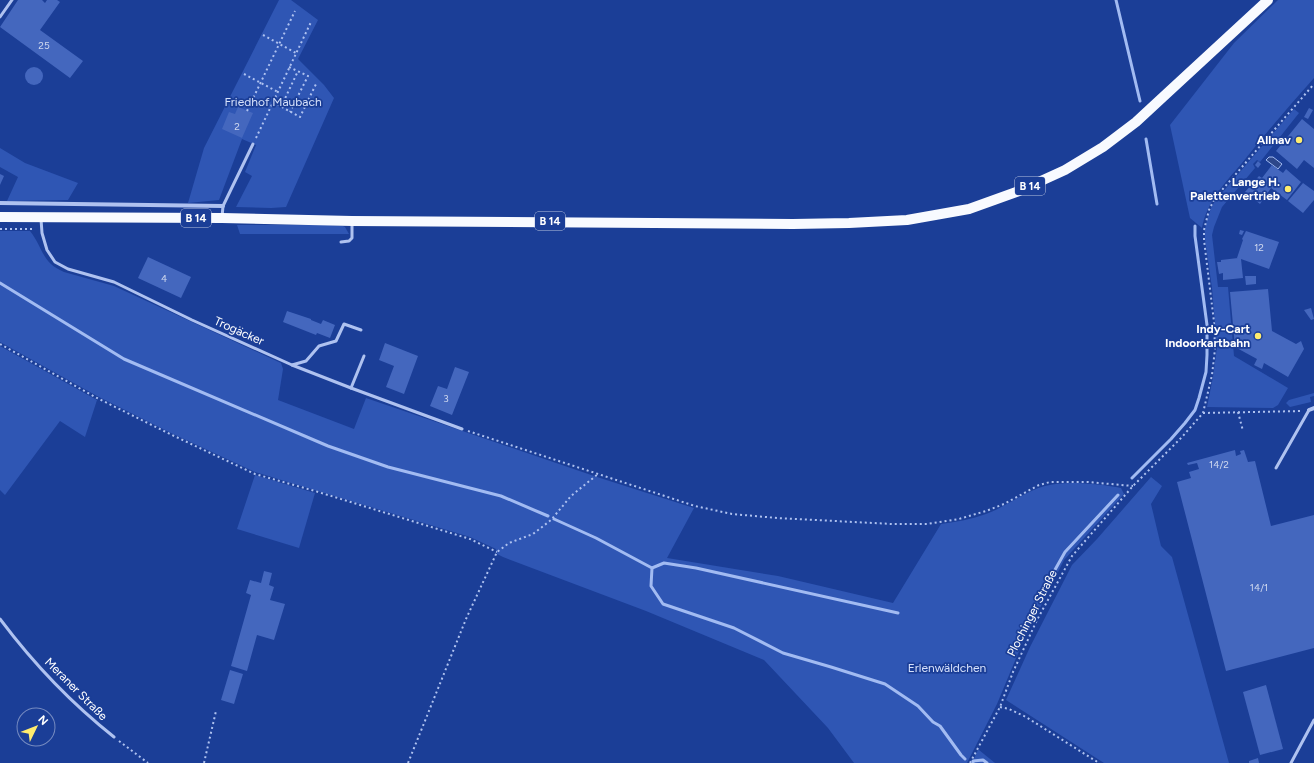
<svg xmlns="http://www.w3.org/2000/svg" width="1314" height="763" font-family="Figtree,sans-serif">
<rect width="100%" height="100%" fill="#1b3e97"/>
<g fill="#2f56b4">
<path d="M279,0H291L318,20L298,59L324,85L334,98L286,207L271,208L236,207L252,176L245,172L256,145L242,139L219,200L188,203L204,148Z"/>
<path d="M1278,0H1314V78C1289,106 1265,134 1242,163C1225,183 1207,201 1202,228L1190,218L1170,125L1234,43Z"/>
<path d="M1294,109L1299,113L1260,162L1257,160L1253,164L1255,168L1222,207L1214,227L1212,235L1218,287H1228L1234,356L1288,388L1278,405L1273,408L1207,407L1213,377L1217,347L1212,288L1205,239V230L1207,220L1211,208L1215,201Z"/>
<path d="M0,148L25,163L78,183L68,200L7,201L18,177L0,167Z"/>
<path d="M237,225H328L343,226L345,227L349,234H240Z"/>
<path d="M0,231H30C44,249 41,262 64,272L114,286L281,363L283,369L278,400L354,429L366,398L597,477L694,508L667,558L778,576L893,603L941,524C956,522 972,519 986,514C1006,507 1025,491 1045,486C1065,480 1101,484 1121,488L1124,494L1064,560L1022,644L997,704L967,763H854L828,728L764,660L646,611L503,557L497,554L496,549L470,537L255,472L171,433L97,396L0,342Z"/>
<path d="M0,346L97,400L85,437L60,421L5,495L0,490Z"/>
<path d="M1314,393V396L1310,397L1311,402L1290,407L1286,403L1289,400Z"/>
<path d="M255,475L315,493L299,548L237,529Z"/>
<path d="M1151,477L1162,486L1151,504L1161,546L1172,557L1229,763H1104L1006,700L1030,647L1072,565L1097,539Z"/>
<path d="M978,750H979L995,763H972Z"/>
</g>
<path fill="#2d478a" stroke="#a2bbf2" d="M1269,157H1273L1282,164L1278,169L1266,160Z"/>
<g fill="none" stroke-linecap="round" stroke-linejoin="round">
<g stroke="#a2bbf2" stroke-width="3">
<path d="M1116,0L1140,101"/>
<path d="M1146,139L1157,204"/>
<path d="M0,283L124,359L328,446L388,467L501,496L548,516"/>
<path d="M1132,478L1171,439L1185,423L1195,410L1199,398L1206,372L1207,355V325L1195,236V226"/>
<path d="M554,519L596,538L652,568L651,586L663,604L734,628L783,653L831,667L885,684L918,706L933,722L940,726L961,755L965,759"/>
<path d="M652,568L664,563L696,568L898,613"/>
<path d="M1047,584L1065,552L1118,495"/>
<path d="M973,763V761L983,760L987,763"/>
</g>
</g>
<g fill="#4467be">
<path d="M18,0H42L45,3L47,0H57L60,2L40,30L83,61L70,78L0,27Z"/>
<circle cx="34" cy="76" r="9"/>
<path d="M238,107L253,113L242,138L222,129L229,112L235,114Z"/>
<path d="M1309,108L1313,110L1308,119L1304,117Z"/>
<path d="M1302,119L1314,129V168L1304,160L1297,169L1276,151Z"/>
<path d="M1258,161L1261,164L1258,168L1255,165Z"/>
<path d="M1272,165L1283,173L1286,169L1301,182L1287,200L1271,188L1260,204L1245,192L1259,176L1262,178Z"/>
<path d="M0,174L4,176L0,185Z"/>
<path d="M1303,183L1314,191V200L1303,213L1288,201Z"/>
<path d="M1240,230L1244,231L1242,235L1239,234Z"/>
<path d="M1246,231L1279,242L1269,269L1241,259L1243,278L1223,280V273L1219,274L1217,262H1221V260L1238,258H1237L1243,240L1242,239Z"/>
<path d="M148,257L191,277L181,298L138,278Z"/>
<path d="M1245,276H1256V284L1246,285Z"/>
<path d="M1268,289L1272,331L1296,344L1301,341L1304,349L1288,377L1264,363L1262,369L1254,365L1257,359L1235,347L1230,292Z"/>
<path d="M1311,308L1314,319L1311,320L1304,310Z"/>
<path d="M287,311L311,319V320L321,324L323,320L335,325L330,338L317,333L316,335L283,322Z"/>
<path d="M385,343L418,356L404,394L386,387L394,366L379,360Z"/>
<path d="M455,367L469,372L452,415L430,406L438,386L447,389Z"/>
<path d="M1235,450L1236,456L1241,454L1240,451L1244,450L1248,462L1255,461L1271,526L1314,515V648L1226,671L1177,482L1191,478L1189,472L1199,469L1197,463L1188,465L1187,463Z"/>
<path d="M264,571L272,573L269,585L274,587L270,600L285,604L274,640L257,635L247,671L231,666L251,595L246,593L250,580L261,583Z"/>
<path d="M230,670L243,674L234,704L221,700Z"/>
<path d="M1266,685L1283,749L1260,755L1243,692Z"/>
<path d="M1258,758L1259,763H1249V761Z"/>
</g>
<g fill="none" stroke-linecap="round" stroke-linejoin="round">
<g stroke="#afc2f0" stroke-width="2" stroke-dasharray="2 3" stroke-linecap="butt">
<path d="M263,35L296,53"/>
<path d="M289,67L308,76L290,112"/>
<path d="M244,74L278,92"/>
<path d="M273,102L300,117L317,82"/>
<path d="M281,107L298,71"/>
<path d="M247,111L295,11"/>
<path d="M256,138L311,22"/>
<path d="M0,229H35"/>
<path d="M0,344L97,398L172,435L255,474L315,491L470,539L497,552"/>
<path d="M1238,412L1243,431"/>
<path d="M1203,413L1302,411"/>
<path d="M468,431L695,506L732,514L777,518L892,524H927L959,519L986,511L1004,504L1039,485L1050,482H1088L1133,486"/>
<path d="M1000,707L1009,709L1026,717L1099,763"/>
<path d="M119,741L148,763"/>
<path d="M204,763L216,711"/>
<path d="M408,763L466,619L497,552L509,543L533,534L551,520L571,496L598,474"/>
<path d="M970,763L1000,707L1013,672L1037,620L1072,556L1133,486L1182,437L1203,413L1212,375L1215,349L1214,322L1204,240V230L1209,210L1214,200L1222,190L1314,84"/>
</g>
<g stroke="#afc2f0" stroke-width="3">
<path d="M0,17L12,0"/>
<path d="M222,217L223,206L253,144"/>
<path d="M41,219L42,233L47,250L55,262L68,269L114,282L192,320L292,365L351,388L462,429"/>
<path d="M341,242L349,241L352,238V223"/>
<path d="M292,365L306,361L319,346L336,341L344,324L361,330"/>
<path d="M351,388L364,356"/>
<path d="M1276,468L1309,410"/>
<path d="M0,619C33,663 71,703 114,737"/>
<path d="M1291,763L1314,720"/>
</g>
<g stroke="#afc2f0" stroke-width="4">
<path d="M0,203L223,206"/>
<path d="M1309,410L1314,408"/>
</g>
<path stroke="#f8faff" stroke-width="10" d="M0,217L222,218L352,221L793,224L849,223L907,220L969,209L1019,191L1065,170L1103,147L1136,122L1163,97L1268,0"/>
</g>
<g fill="#ffec6e" stroke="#1b3e97" stroke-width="1.5">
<circle cx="1299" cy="140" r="4"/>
<circle cx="1288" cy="189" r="4"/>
<circle cx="1258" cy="336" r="4"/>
</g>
<g text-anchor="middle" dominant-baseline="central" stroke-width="3.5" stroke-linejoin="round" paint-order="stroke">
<g font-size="10" fill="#d0d9ef">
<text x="44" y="45">25</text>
<text x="237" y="126">2</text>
<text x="1259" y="247">12</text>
<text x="164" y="278">4</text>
<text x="446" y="398">3</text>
<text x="1219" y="464">14/2</text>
<text x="1259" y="587">14/1</text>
</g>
<g fill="#1b3e97" stroke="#bbc5e0" stroke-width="1">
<rect x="1015" y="177" width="30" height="18" rx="3"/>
<rect x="181" y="209" width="30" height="18" rx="3"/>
<rect x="535" y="212" width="30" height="18" rx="3"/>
</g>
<g font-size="11" font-weight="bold" fill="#fff">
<text x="1030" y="186">B 14</text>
<text x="196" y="218">B 14</text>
<text x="550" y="221">B 14</text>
</g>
<g font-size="12" fill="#d6e1fb" stroke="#1b3e97">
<text x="273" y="102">Friedhof Maubach</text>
<text x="947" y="668">Erlenwäldchen</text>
</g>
<g font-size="12" font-weight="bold" fill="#fff" stroke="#1b3e97" text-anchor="end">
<text x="1291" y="140">Allnav</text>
<text x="1280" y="182">Lange H.<tspan x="1280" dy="14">Palettenvertrieb</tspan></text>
<text x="1250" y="329">Indy-Cart<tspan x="1250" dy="14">Indoorkartbahn</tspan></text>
</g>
<g font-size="12" fill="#fff" stroke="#1b3e97">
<text transform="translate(239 331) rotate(24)">Trogäcker</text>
<text transform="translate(1032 613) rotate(-63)">Plochinger Straße</text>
<text transform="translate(76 689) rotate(45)">Meraner Straße</text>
</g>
</g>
<g transform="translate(36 727) rotate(47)"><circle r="19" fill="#1b3e97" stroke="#768bc1"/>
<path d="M0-3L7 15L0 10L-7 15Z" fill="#ffec6e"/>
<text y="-6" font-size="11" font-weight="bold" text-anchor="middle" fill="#ffffff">N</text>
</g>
</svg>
